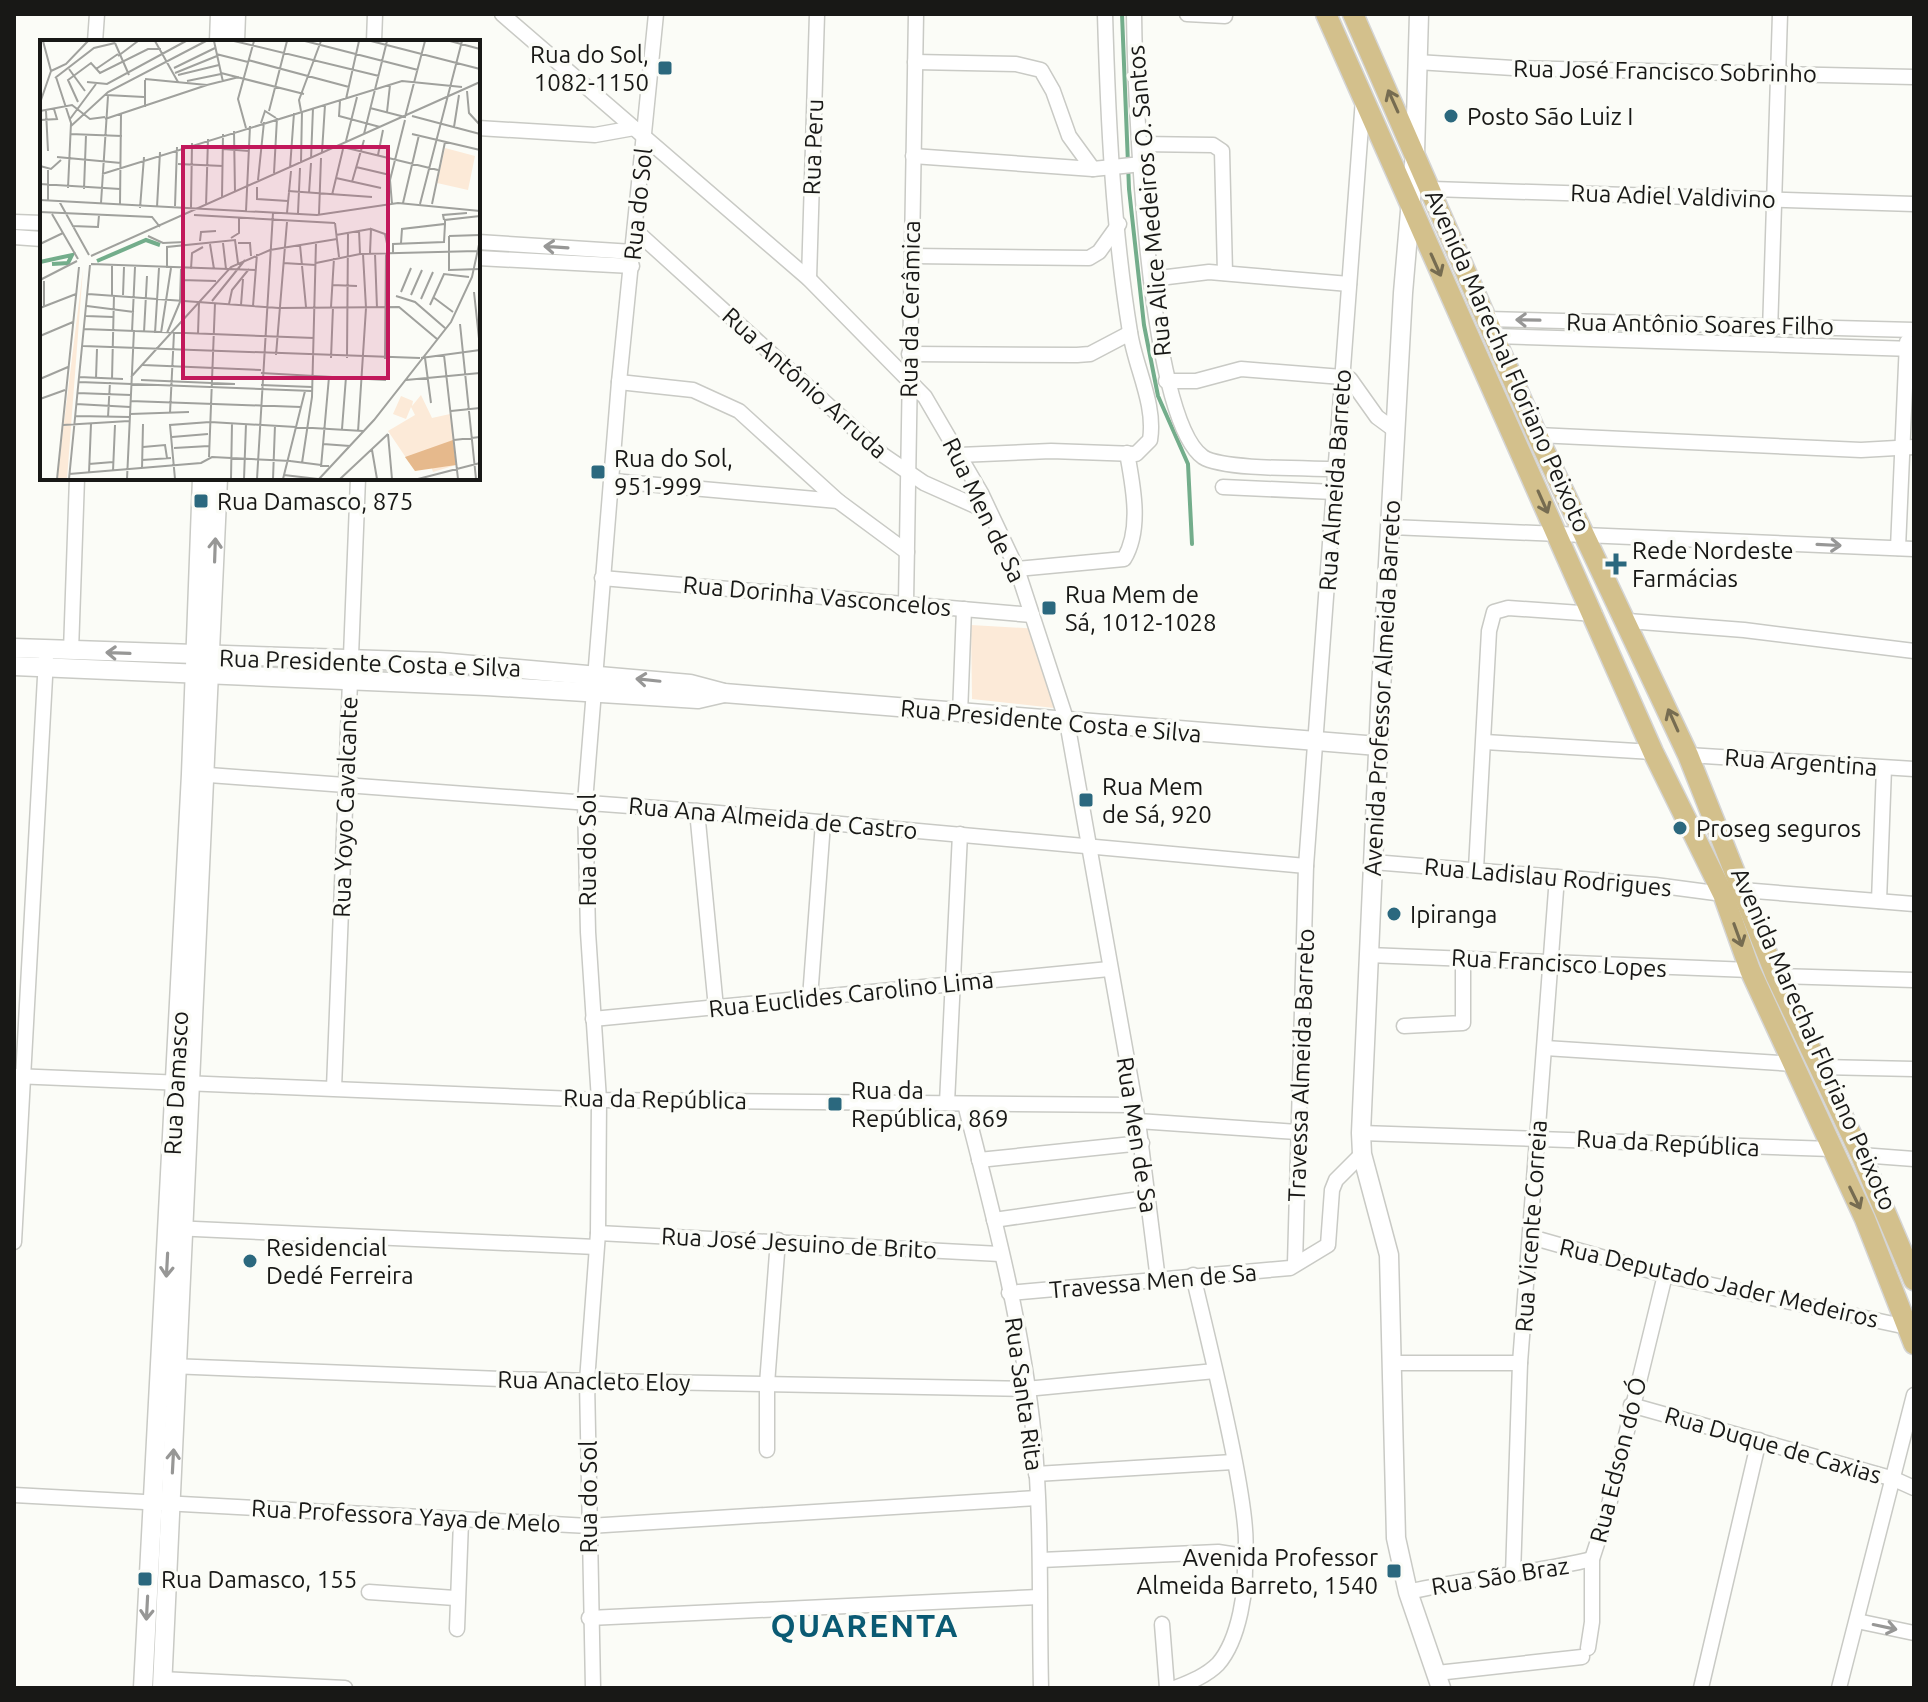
<svg xmlns="http://www.w3.org/2000/svg" width="1928" height="1702" font-family="Ubuntu,sans-serif">
<rect width="100%" height="100%" fill="#fbfcf7"/>
<path fill="#fcead8" d="M971,625L1040,629L1063,709L972,699Z"/>
<g fill="none" stroke-linecap="round" stroke-linejoin="round">
<path stroke="#73ad8b" stroke-width="4" d="M1122,14L1129,189L1144,325L1158,396L1188,464L1192,544"/>
<defs>
<g id="street">
<path d="M502,14L809,279L925,397L981,493L1017,569L1067,722L1138,1121L1158,1280"/>
<path d="M1134,14C1135,91 1146,417 1203,457C1223,470 1308,468 1335,469"/>
<path d="M1187,14L1225,16"/>
<path d="M95,42L97,14"/>
<path d="M374,42L375,14"/>
<path d="M915,62L1016,64L1041,70L1053,91L1069,136L1093,169"/>
<path d="M1417,62L1513,68L1914,77"/>
<path d="M478,128L595,135L634,128"/>
<path d="M1140,144L1213,145L1222,151L1225,273"/>
<path d="M913,156L1093,169L1142,164"/>
<path d="M1432,189L1914,204"/>
<path d="M14,222L42,223"/>
<path d="M636,231L883,455L924,483L989,512"/>
<path d="M14,237L42,239"/>
<path d="M478,242L633,252"/>
<path d="M912,256L1089,258L1099,252L1119,224"/>
<path d="M478,258L632,266"/>
<path d="M809,279L817,14"/>
<path d="M1151,279L1209,272L1349,284"/>
<path d="M1487,319L1914,330"/>
<path d="M1770,332L1780,14"/>
<path d="M1495,336L1914,349"/>
<path d="M909,354L1077,355L1090,354L1130,333"/>
<path d="M1166,381H1196L1241,369L1342,377L1350,379L1377,417L1396,431"/>
<path d="M619,382L693,390L739,411L838,501L907,552"/>
<path d="M1537,435L1861,450L1914,447"/>
<path d="M959,455L1051,451L1136,454L1150,440C1156,404 1135,367 1130,332C1113,228 1108,119 1105,14"/>
<path d="M613,481L838,501"/>
<path d="M1223,487L1334,492"/>
<path d="M1391,527L1914,549"/>
<path d="M1898,548L1907,342"/>
<path d="M1017,569L1124,559C1142,529 1133,486 1127,453"/>
<path d="M602,578L1032,615"/>
<path d="M906,603L916,14"/>
<path d="M1628,621L1744,630L1914,651"/>
<path d="M71,651L77,478"/>
<path d="M960,714L964,609"/>
<path d="M1485,742L1653,752"/>
<path d="M1688,755L1914,769"/>
<path d="M195,774L697,811L1306,866"/>
<path d="M697,811L716,1008"/>
<path d="M1373,862L1655,885L1723,894"/>
<path d="M1476,869L1489,631L1494,612L1508,608L1595,614"/>
<path d="M1742,890L1914,904"/>
<path d="M1879,901L1884,768"/>
<path d="M1368,955L1750,970"/>
<path d="M1776,976L1914,980"/>
<path d="M810,998L823,823"/>
<path d="M593,1019L1109,969"/>
<path d="M1404,1026L1463,1023V958"/>
<path d="M1545,1048L1795,1064"/>
<path d="M1821,1067L1914,1069"/>
<path d="M14,1076L599,1100L1134,1105"/>
<path d="M334,1088L358,478"/>
<path d="M947,1103L960,834"/>
<path d="M965,1104C993,1213 1023,1326 1034,1438C1042,1521 1039,1605 1041,1688"/>
<path d="M1138,1121L1297,1132"/>
<path d="M1361,1133L1832,1149"/>
<path d="M1861,1155L1914,1159"/>
<path d="M979,1160L1142,1143"/>
<path d="M994,1220L1147,1198"/>
<path d="M173,1228L596,1247"/>
<path d="M598,1233L1000,1254"/>
<path d="M1531,1237L1665,1275L1907,1327"/>
<path d="M14,1242L46,659"/>
<path d="M1295,1264L1306,866L1363,99"/>
<path d="M1193,1275C1203,1320 1256,1526 1244,1556"/>
<path d="M1009,1293L1290,1268L1328,1245L1332,1190L1336,1180L1362,1154"/>
<path d="M1392,1363H1520"/>
<path d="M170,1366L501,1379L1026,1389L1215,1371"/>
<path d="M1631,1405L1894,1479L1914,1488"/>
<path d="M767,1450V1384L778,1240"/>
<path d="M1036,1474L1233,1462"/>
<path d="M14,1495L589,1526L1037,1498"/>
<path d="M1041,1560L1218,1552L1244,1556C1248,1587 1239,1640 1218,1664C1206,1676 1190,1682 1175,1688"/>
<path d="M1513,1575L1520,1363L1557,877"/>
<path d="M369,1592L455,1598"/>
<path d="M1408,1592C1469,1578 1531,1574 1592,1559"/>
<path d="M589,1618L1039,1597"/>
<path d="M1857,1621L1914,1633"/>
<path d="M1162,1624L1167,1688"/>
<path d="M457,1629L461,1521"/>
<path d="M1588,1648L1592,1622V1559L1607,1513L1665,1275"/>
<path d="M1437,1673L1582,1657"/>
<path d="M161,1679L345,1688"/>
<path d="M593,1688L587,1381L598,1233L599,1100L588,932L585,802L619,382L656,14"/>
<path d="M1701,1688L1759,1440"/>
<path d="M1839,1688L1914,1395"/>
</g>
<g id="secondary">
<path d="M1419,14L1415,153L1403,293L1380,708L1361,1133L1362,1154L1389,1255L1396,1538L1408,1592L1441,1688"/>
<path d="M219,42L220,14"/>
<path d="M235,42L236,14"/>
<path d="M14,648L439,662L690,684L724,693L1378,746"/>
<path d="M14,666L486,686L698,699L724,693"/>
<path d="M143,1688L191,774L202,478"/>
<path d="M162,1688L218,478"/>
</g>
<g id="primary">
<path d="M1326,14L1653,752L1723,894L1750,970L1865,1219L1914,1344"/>
<path d="M1353,14L1537,435L1688,755L1776,976L1861,1155L1914,1280"/>
</g>
</defs>
<use href="#street" stroke="#c9cac5" stroke-width="17"/>
<use href="#secondary" stroke="#c9cac5" stroke-width="21"/>
<use href="#primary" stroke="#d5d5d5" stroke-width="23"/>
<use href="#street" stroke="#fff" stroke-width="14"/>
<use href="#secondary" stroke="#fff" stroke-width="18"/>
<use href="#primary" stroke="#d3c08c" stroke-width="20"/>
</g>
<defs><path id="oneway-shaft" d="M-6 0H5M1.5-3L5.5 0L1.5 3" fill="none" stroke-width="1.6" stroke-linecap="round" stroke-linejoin="round" transform="scale(2)"/></defs>
<g stroke="#766c51">
<use href="#oneway-shaft" transform="translate(1393 101) rotate(-114)"/>
<use href="#oneway-shaft" transform="translate(1436 265) rotate(66)"/>
<use href="#oneway-shaft" transform="translate(1543 502) rotate(66)"/>
<use href="#oneway-shaft" transform="translate(1673 720) rotate(-114)"/>
<use href="#oneway-shaft" transform="translate(1738 935) rotate(70)"/>
<use href="#oneway-shaft" transform="translate(1855 1198) rotate(64)"/>
</g>
<g stroke="#979796">
<use href="#oneway-shaft" transform="translate(556 247) rotate(-176)"/>
<use href="#oneway-shaft" transform="translate(1528 320) rotate(-179)"/>
<use href="#oneway-shaft" transform="translate(1829 545) rotate(3)"/>
<use href="#oneway-shaft" transform="translate(215 550) rotate(-88)"/>
<use href="#oneway-shaft" transform="translate(118 653) rotate(-178)"/>
<use href="#oneway-shaft" transform="translate(648 680) rotate(-174)"/>
<use href="#oneway-shaft" transform="translate(167 1265) rotate(93)"/>
<use href="#oneway-shaft" transform="translate(173 1461) rotate(-87)"/>
<use href="#oneway-shaft" transform="translate(147 1608) rotate(93)"/>
<use href="#oneway-shaft" transform="translate(1885 1627) rotate(12)"/>
</g>
<g fill="#2b687e" stroke="#fbfcf7" stroke-width="3">
<rect x="657" y="60" width="16" height="16" rx="4"/>
<circle cx="1451" cy="116" r="8"/>
<rect x="590" y="464" width="16" height="16" rx="4"/>
<rect x="193" y="493" width="16" height="16" rx="4"/>
<path d="M1612 552h8v8h8v8h-8v8h-8v-8h-8v-8h8z"/>
<rect x="1041" y="600" width="16" height="16" rx="4"/>
<rect x="1078" y="792" width="16" height="16" rx="4"/>
<circle cx="1680" cy="828" r="8"/>
<circle cx="1394" cy="914" r="8"/>
<rect x="827" y="1096" width="16" height="16" rx="4"/>
<circle cx="250" cy="1261" r="8"/>
<rect x="1386" y="1563" width="16" height="16" rx="4"/>
<rect x="137" y="1571" width="16" height="16" rx="4"/>
</g>
<g text-anchor="middle" dominant-baseline="central" stroke-width="7" stroke-linejoin="round" paint-order="stroke">
<g font-size="24" fill="#181816" stroke="#fbfcf7" text-anchor="start">
<text x="649" y="54" text-anchor="end">Rua do Sol,<tspan x="649" dy="28">1082-1150</tspan></text>
<text x="1467" y="116">Posto São Luiz I</text>
<text x="614" y="458">Rua do Sol,<tspan x="614" dy="28">951-999</tspan></text>
<text x="217" y="501">Rua Damasco, 875</text>
<text x="1632" y="550">Rede Nordeste<tspan x="1632" dy="28">Farmácias</tspan></text>
<text x="1065" y="594">Rua Mem de<tspan x="1065" dy="28">Sá, 1012-1028</tspan></text>
<text x="1102" y="786">Rua Mem<tspan x="1102" dy="28">de Sá, 920</tspan></text>
<text x="1696" y="828">Proseg seguros</text>
<text x="1410" y="914">Ipiranga</text>
<text x="851" y="1090">Rua da<tspan x="851" dy="28">República, 869</tspan></text>
<text x="266" y="1247">Residencial<tspan x="266" dy="28">Dedé Ferreira</tspan></text>
<text x="1378" y="1557" text-anchor="end">Avenida Professor<tspan x="1378" dy="28">Almeida Barreto, 1540</tspan></text>
<text x="161" y="1579">Rua Damasco, 155</text>
</g>
<g font-size="24" fill="#181816" stroke="#fbfcf7">
<text transform="translate(1665 71) rotate(1)">Rua José Francisco Sobrinho</text>
<text transform="translate(813 147) rotate(-88)">Rua Peru</text>
<text transform="translate(1673 196) rotate(2)">Rua Adiel Valdivino</text>
<text transform="translate(1149 201) rotate(-95)">Rua Alice Medeiros O. Santos</text>
<text transform="translate(638 204) rotate(-84)">Rua do Sol</text>
<text transform="translate(910 309) rotate(-89)">Rua da Cerâmica</text>
<text transform="translate(1700 324) rotate(1)">Rua Antônio Soares Filho</text>
<text transform="translate(1508 361) rotate(66)">Avenida Marechal Floriano Peixoto</text>
<text transform="translate(805 383) rotate(42)">Rua Antônio Arruda</text>
<text transform="translate(1335 480) rotate(-86)">Rua Almeida Barreto</text>
<text transform="translate(984 510) rotate(64)">Rua Men de Sa</text>
<text transform="translate(817 596) rotate(5)">Rua Dorinha Vasconcelos</text>
<text transform="translate(370 663) rotate(2)">Rua Presidente Costa e Silva</text>
<text transform="translate(1382 688) rotate(-87)">Avenida Professor Almeida Barreto</text>
<text transform="translate(1051 721) rotate(5)">Rua Presidente Costa e Silva</text>
<text transform="translate(1801 762) rotate(4)">Rua Argentina</text>
<text transform="translate(345 807) rotate(-88)">Rua Yoyo Cavalcante</text>
<text transform="translate(773 818) rotate(5)">Rua Ana Almeida de Castro</text>
<text transform="translate(587 850) rotate(-90)">Rua do Sol</text>
<text transform="translate(1548 877) rotate(5)">Rua Ladislau Rodrigues</text>
<text transform="translate(1559 963) rotate(3)">Rua Francisco Lopes</text>
<text transform="translate(851 994) rotate(-6)">Rua Euclides Carolino Lima</text>
<text transform="translate(1814 1039) rotate(66)">Avenida Marechal Floriano Peixoto</text>
<text transform="translate(1301 1065) rotate(-88)">Travessa Almeida Barreto</text>
<text transform="translate(176 1083) rotate(-87)">Rua Damasco</text>
<text transform="translate(655 1099) rotate(1)">Rua da República</text>
<text transform="translate(1137 1135) rotate(81)">Rua Men de Sa</text>
<text transform="translate(1668 1143) rotate(3)">Rua da República</text>
<text transform="translate(1531 1226) rotate(-86)">Rua Vicente Correia</text>
<text transform="translate(799 1243) rotate(3)">Rua José Jesuino de Brito</text>
<text transform="translate(1153 1281) rotate(-5)">Travessa Men de Sa</text>
<text transform="translate(1719 1283) rotate(13)">Rua Deputado Jader Medeiros</text>
<text transform="translate(594 1381) rotate(1)">Rua Anacleto Eloy</text>
<text transform="translate(1024 1394) rotate(82)">Rua Santa Rita</text>
<text transform="translate(1773 1445) rotate(16)">Rua Duque de Caxias</text>
<text transform="translate(1618 1460) rotate(-76)">Rua Edson do Ó</text>
<text transform="translate(588 1497) rotate(-90)">Rua do Sol</text>
<text transform="translate(406 1516) rotate(3)">Rua Professora Yaya de Melo</text>
<text transform="translate(1500 1576) rotate(-9)">Rua São Braz</text>
</g>
<g font-size="32" font-weight="bold" letter-spacing="2" fill="#0a5a73" stroke="#fbfcf7">
<text x="865" y="1625">QUARENTA</text>
</g>
</g>
<g transform="translate(40 40)">
<rect width="440" height="440" fill="#fbfcf7"/>
<path d="M405,108L435,116L428,150L397,143ZM43,229L27,439H17ZM381,355L392,378L410,374L416,425L393,432L391,426L375,431L348,391L375,375L371,367L366,379L353,374L361,356L373,361L372,366Z" fill="#fcead8"/>
<path d="M413,400L416,425L375,431L365,417Z" fill="#e6b98c"/>
<path fill="none" stroke="#73ad8b" stroke-width="4" d="M57,221L106,200L120,205M0,222L32,215L28,223L12,224"/>
<path fill="none" stroke="#a0a19d" stroke-width="2" d="M115,1L138,42M174,1L183,42M194,1L339,36M265,1L378,30M331,1L440,29M410,1L440,9M75,3L89,35M176,14L208,22M78,16L98,1M208,20L309,47M134,28L175,8M29,29L45,51M56,29L78,14M11,31L26,24L48,1M135,33L177,16M181,33L264,54M138,35L179,25M16,37L31,83L28,148M15,38L54,8L75,3M105,39L167,45L199,37M147,41L181,34M47,42L67,44L146,1M427,51L429,73L440,85M66,55L104,57M306,59L319,1M300,61L299,76L340,87M38,62L28,40L51,23L60,33L108,9H121M0,63L11,31L3,1M105,67V40M330,68L365,77L385,1M0,71L32,65L50,79L65,77M6,71L8,111M229,71L247,1M261,71L259,60L281,1M347,72L350,45M372,76L440,94M30,79L56,44M65,79L167,45M0,80L17,79L14,69M221,83L225,71L236,78M31,86L68,52L166,1M414,87L419,55M206,88L198,59L214,1M194,91L195,153M30,94L82,96M324,94L347,1M372,94L440,110M306,101L317,57M307,108L398,130M183,109L209,111M282,112L285,65M338,115L343,90M17,117L81,123M271,119L273,68M261,122L262,71M138,124L183,126M0,126L11,129L21,120M316,127L350,135M250,128L254,73M234,133L237,78M62,134L362,41L422,47M296,138L341,148M218,140L224,82M312,142L324,100M0,144L80,149M217,147V159L248,161M44,149L46,95M248,151L332,157M269,153L271,123M292,155L303,109M182,157L183,94M0,160L277,175L358,163L440,171M8,160V130M19,161L49,215M61,163L68,56M363,163L379,95M80,164L81,74M352,164L350,140L365,80M380,164L422,1M392,164L405,102M135,166L137,107M166,166L168,99M117,167L120,112M100,168L104,117M151,168L152,103M206,171L210,86M0,172L112,177L120,187M247,173L251,131M258,173L260,128M12,174L38,219M279,174L281,118M154,175L295,183M404,180L403,175L427,173M295,183L299,217M405,184V180L440,176M32,186L58,187L59,175M319,190L320,214M296,195L330,189M108,196L123,203L145,202M409,196V230L440,229M409,196L440,195M191,198L199,193V178M160,201L161,192L176,191M183,203L186,229M198,203H210L211,216M0,204L23,193M170,204L174,229M260,205L266,267M330,213L331,189L345,194L349,213M353,213V204L404,202L405,184L362,189L361,203M335,214L337,268M51,216L440,42M243,223L276,225M276,223L320,214L437,211M51,224L216,230M72,226V255M127,228V207L195,200L198,223M151,229L152,213L163,207M0,240L37,221M141,240L176,241M4,241V266M292,245L317,246M361,252L371,228M434,252L440,308M48,254L239,268L359,267L397,299M83,255L84,227M371,255L382,230M356,256L375,262L405,288M393,257L413,272M381,259L393,232M172,261L205,220M189,264L192,250L209,229M201,265L203,239M390,265L404,234L429,237M47,266L94,272M213,266L217,214M291,267L294,218M0,268L36,254M46,276L73,277M420,284L436,439M44,289L274,298M92,292L95,227M104,292L107,236M115,293L119,228M121,293L131,228M127,293L140,262L141,229M158,294L159,263M0,296L33,282M43,306L380,318M236,315L247,182M404,315L418,439M291,318L293,267M307,318L308,193M381,318L440,310M385,318L391,363M345,319L346,213M103,325L221,330M221,333L346,340M39,337L83,339M91,337L191,227L230,210L297,199M56,338L57,309M0,339L28,327M72,339L74,255M101,340L195,344M366,340L440,333M39,342L272,351M221,345L272,347M37,353L91,355M0,359L25,350M90,361L261,367M36,364L90,367M411,371L440,368M130,373L134,293M90,374L149,372M36,376L90,377M68,377L70,342M23,385L89,381M302,389L306,337M318,392L326,268L323,214M348,394L352,439M132,397L168,394M414,400L440,397M283,404L310,406M103,407L125,405L127,418M134,408L169,406M332,410L337,439M169,417L175,263M102,420L131,418M250,421L289,426M262,423L272,357L276,202M49,424L73,422M281,427L289,337M102,429L103,384M73,431L75,385M49,433L51,384M29,434L161,423L172,417L251,421M244,435L278,439M17,439L39,227M29,439L50,225M87,439L94,290M135,439L130,385L170,382L323,391M191,439L192,383M204,439L206,384M217,439L233,173M233,439L235,385M243,439L265,351M279,439L334,380L411,282L432,237L440,200M300,439L348,394M378,439L440,423"/>
<path fill="#c2185b" fill-opacity="0.15" stroke="#c2185b" stroke-width="4" d="M143,107H348V338H143Z"/>
<rect width="440" height="440" fill="none" stroke="#181816" stroke-width="4"/>
</g>
<rect width="1928" height="1702" fill="none" stroke="#181816" stroke-width="32"/>
</svg>
